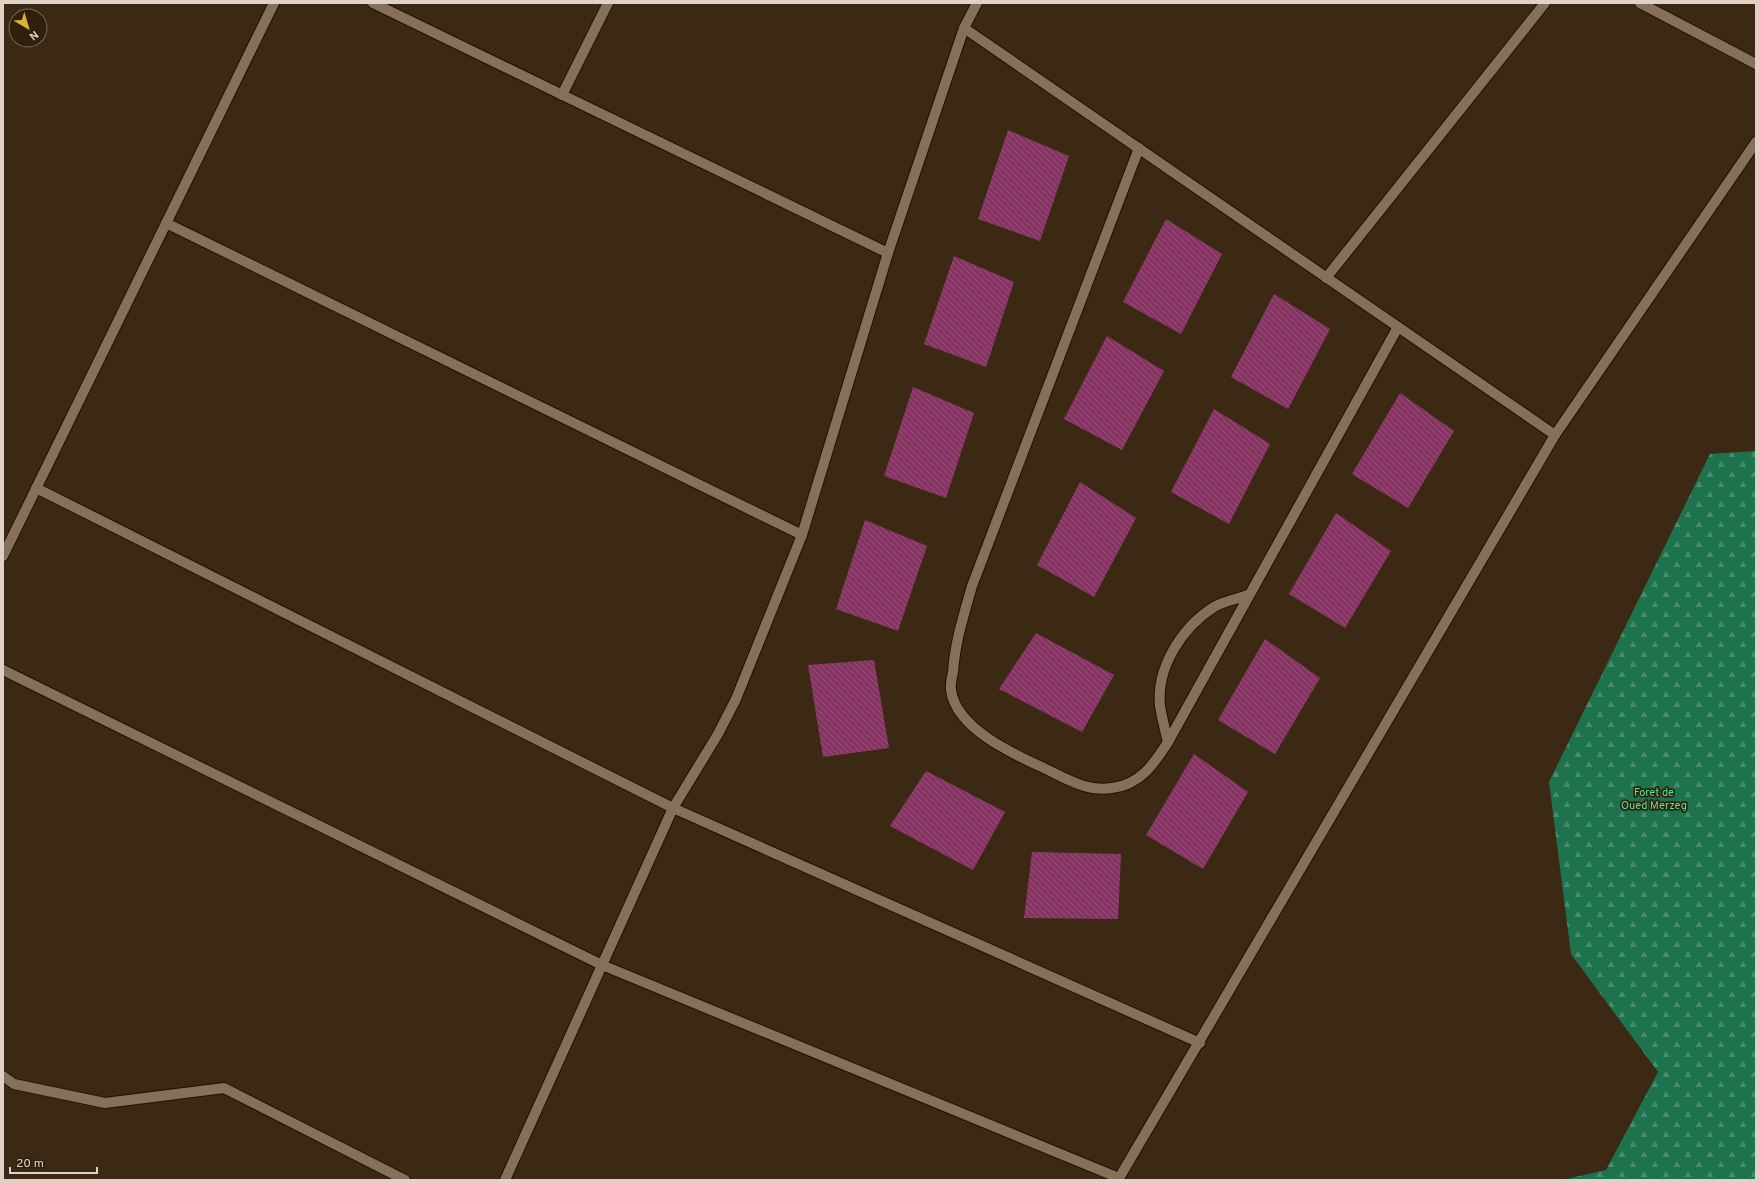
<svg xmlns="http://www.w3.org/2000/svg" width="1759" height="1183" font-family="Overpass,sans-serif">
<defs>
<pattern id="forest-firs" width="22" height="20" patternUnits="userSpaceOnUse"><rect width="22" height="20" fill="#1d734d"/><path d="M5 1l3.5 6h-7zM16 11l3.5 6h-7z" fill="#488c6d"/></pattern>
<pattern id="building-back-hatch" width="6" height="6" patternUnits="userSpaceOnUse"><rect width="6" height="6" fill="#873464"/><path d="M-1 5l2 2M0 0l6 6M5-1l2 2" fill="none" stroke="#985079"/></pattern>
</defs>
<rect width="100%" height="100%" fill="#3b2914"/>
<path fill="url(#forest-firs)" d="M1756,451V1180H1562L1606,1170L1658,1072L1571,954L1549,782L1710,454Z"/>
<g fill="url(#building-back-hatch)">
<path d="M1008,130L1069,156L1040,241L978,219Z"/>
<path d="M1166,219L1222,254L1181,334L1123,302Z"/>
<path d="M954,256L1014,282L986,367L924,344Z"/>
<path d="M1274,294L1330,329L1288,409L1231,377Z"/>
<path d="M1107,336L1164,371L1122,450L1064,419Z"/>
<path d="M913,387L974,413L946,498L884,476Z"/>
<path d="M1400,393L1454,431L1408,508L1352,474Z"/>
<path d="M1214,409L1270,444L1229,524L1171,492Z"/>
<path d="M1080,482L1136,518L1094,597L1037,565Z"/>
<path d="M1336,513L1391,551L1345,628L1289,594Z"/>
<path d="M865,520L927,546L898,631L836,609Z"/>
<path d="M1036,633L1114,675L1082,732L999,689Z"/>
<path d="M1265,639L1320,678L1275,754L1218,720Z"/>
<path d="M874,660L889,748L823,757L808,665Z"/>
<path d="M1194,754L1248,792L1203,869L1146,835Z"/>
<path d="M926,771L1005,812L973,870L890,826Z"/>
<path d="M1032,852L1121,854L1118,919L1024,918Z"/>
</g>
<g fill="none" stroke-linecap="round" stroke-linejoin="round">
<defs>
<g id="minor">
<path d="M373,3L888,253"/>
<path d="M1640,3L1756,64"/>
<path d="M964,28L1555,435"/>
<path d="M562,95L608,3"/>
<path d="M1139,148L972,586C964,614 955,642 953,672C952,677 950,684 951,690C956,729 1015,755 1046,769C1067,779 1087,792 1112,788C1140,785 1154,764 1168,742L1398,327"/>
<path d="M166,223L802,535"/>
<path d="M1326,278L1545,3"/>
<path d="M36,488L673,808L1200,1043"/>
<path d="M3,556L274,3"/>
<path d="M3,670L602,965L1119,1178"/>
<path d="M1168,742C1165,730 1162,718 1160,706C1156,668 1182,627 1214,607C1223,601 1238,599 1248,595"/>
<path d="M3,1076L14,1084L105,1103L224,1088L405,1180"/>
<path d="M505,1180L673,808L718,734L736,699L802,535L888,253L964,28L977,3"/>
<path d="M1118,1180L1555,435L1756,142"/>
</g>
</defs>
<use href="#minor" stroke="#211100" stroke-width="12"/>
<use href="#minor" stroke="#857159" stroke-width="10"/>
</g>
<g text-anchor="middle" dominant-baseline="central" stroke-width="3.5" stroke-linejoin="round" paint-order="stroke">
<g font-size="11" fill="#53e4a0" stroke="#301f0a">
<text x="1654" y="793">Foret de<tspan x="1654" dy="13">Oued Merzeg</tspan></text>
</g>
</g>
<rect width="1759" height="1183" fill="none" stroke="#ded2c6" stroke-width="8"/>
<g transform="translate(28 28) rotate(142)"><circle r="19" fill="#301f0a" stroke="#766755"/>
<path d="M0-3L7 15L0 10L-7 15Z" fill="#ddb133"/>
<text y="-6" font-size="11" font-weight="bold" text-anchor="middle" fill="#ded2c6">N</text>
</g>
<path d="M10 1167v6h87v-6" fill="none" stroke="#ded2c6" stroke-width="2"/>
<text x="16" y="1167" font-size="12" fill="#ded2c6" stroke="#301f0a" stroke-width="3" paint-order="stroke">20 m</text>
</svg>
